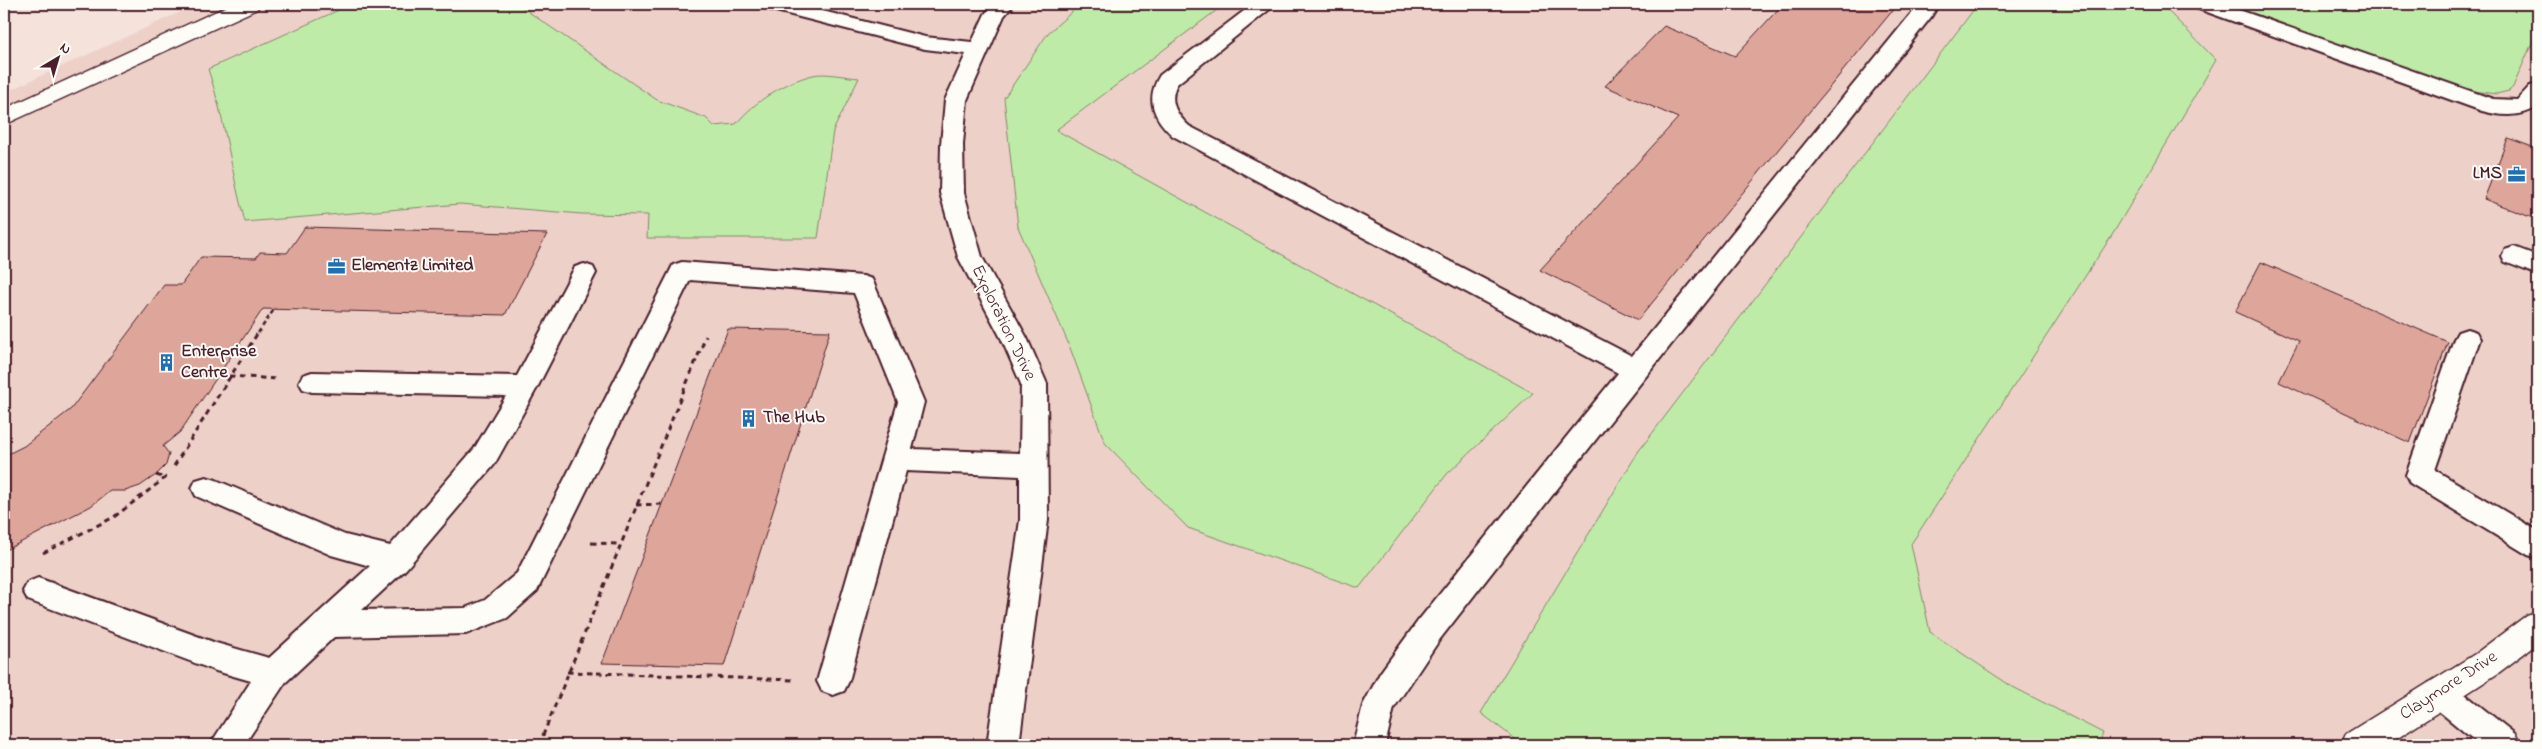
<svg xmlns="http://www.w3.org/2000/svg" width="2542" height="749" font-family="'Indie Flower',sans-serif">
<rect width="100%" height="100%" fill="#f4e2db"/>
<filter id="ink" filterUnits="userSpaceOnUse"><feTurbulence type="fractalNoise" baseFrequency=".02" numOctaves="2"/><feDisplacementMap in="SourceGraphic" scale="10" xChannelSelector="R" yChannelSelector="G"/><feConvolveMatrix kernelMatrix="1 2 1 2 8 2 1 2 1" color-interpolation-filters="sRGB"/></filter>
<g filter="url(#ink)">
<path fill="#edd0c8" d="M198,4H2538V745H4V93Z"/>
<g fill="#bfeba8" stroke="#84856a">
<path d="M352,4H517L657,100L706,118L714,126L736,124C754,102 784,82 813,75C826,72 845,77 859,78L833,131L818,238H647L648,215L582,214L460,204L245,222C231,171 225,119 208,69Z"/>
<path d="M1081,4H1225L1056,130L1533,393L1447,474L1359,588L1188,528L1105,443L1069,345L1018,227L1004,98L1048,33Z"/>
<path d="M1978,4H2161L2216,60L2114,232L1911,544L1930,632L2011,686L2103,733L2099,744L1523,745L1481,713L1638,452Z"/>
<path d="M2227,4H2538V29L2513,87L2509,91L2496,94L2466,90Z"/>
</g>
<g fill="#dea59a" stroke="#4a1f2b">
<path d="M1783,4H1898L1638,320L1540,270L1678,118L1605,86L1664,26L1735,56Z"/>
<path d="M2508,138L2538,149V220L2484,199Z"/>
<path d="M305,227L547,234L505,315L263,309L180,432L163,446L169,454L166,465L156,475L140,486L125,491H110L91,506L4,551V456L24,446L71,409L164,285H181L201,257L256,258L260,252L287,253Z"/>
<path d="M2261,262L2448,342L2410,443L2279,382L2299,341L2235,312Z"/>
<path d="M728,329L830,331L724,666L602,663Z"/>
</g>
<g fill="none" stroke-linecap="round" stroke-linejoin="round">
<defs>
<g id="service">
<path d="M766,4H795L925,37L972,42L985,14L993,4H1014L1004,16L967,100L963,144L964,193L982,257L1027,338L1047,384L1048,520L1019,745H987L1020,520V476L906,471L849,681L844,691L833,695L822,691L817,681L898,402L854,293L690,280L537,591L507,618L466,634L334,637L285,683L244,745H210L251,681L216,671L28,600L23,591L28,582L38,578L216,643L269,658L370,566L331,555L196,496L192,488L196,480L206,477L216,480L345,535L390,546L474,449L506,396L312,392L303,389L299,382L303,375L312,372L517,376L575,267L584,264L593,267L596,273L538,386L494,465L406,569L362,610L465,608L485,600L517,573L670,271L673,265L682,262L863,276L872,279L924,402L912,449L1020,453L1021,384L1001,338L958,257L940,193L941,144L945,100L966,54L925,49L768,9Z"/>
<path d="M1253,4H1276L1177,84C1168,101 1176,114 1189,126L1632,356L1919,4H1939L1931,17L1601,433L1440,639L1394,708L1385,745H1353L1363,705L1380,673L1418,621L1618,373L1173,136C1153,118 1145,99 1160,75Z"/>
<path d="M2193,4H2222L2493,99L2517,100L2530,86L2538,84V106C2522,118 2500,116 2482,111L2196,8Z"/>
<path d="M2514,247L2538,256V275L2505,262L2502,256L2505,250Z"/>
<path d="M2467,329L2476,332L2480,339L2435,470L2538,531V558L2528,555L2410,483L2406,475L2454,339L2458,332Z"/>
<path d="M2440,679L2451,683L2515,734L2520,745H2480L2429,703L2424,693L2429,683Z"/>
</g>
<g id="minor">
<path d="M232,4H260L257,9L4,125V109Z"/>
<path d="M2538,611V643L2497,674L2387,745H2341L2346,734L2475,654L2527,615Z"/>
</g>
</defs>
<use href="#service" stroke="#4a1f2b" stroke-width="4"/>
<use href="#minor" stroke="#4a1f2b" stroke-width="3"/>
<path stroke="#4a1f2b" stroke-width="2.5" stroke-dasharray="4.5 3" stroke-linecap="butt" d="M258,333L275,308"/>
<g stroke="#4a1f2b" stroke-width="3" stroke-dasharray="5.5 4.5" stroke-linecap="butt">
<path d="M229,376L277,379"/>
<path d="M174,466L259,331"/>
<path d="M156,475L166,478"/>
<path d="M636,505L662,504"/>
<path d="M591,543L620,544"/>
<path d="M43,553L114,517L169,475"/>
<path d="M567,672L794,680"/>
<path d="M539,745L706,336"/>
</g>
<use href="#service" fill="#fdfcf7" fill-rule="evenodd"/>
<use href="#minor" fill="#fdfcf7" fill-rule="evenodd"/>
</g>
</g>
<defs>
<symbol id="office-bare" viewBox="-9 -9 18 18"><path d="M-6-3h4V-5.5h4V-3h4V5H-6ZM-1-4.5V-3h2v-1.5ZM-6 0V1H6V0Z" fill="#1f6fb2" stroke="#fdfcf7" stroke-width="2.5" paint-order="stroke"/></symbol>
<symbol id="building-bare" viewBox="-9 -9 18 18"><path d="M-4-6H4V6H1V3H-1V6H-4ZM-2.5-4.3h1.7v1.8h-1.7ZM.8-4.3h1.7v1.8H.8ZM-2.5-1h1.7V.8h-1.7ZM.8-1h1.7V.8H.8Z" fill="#1f6fb2" stroke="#fdfcf7" stroke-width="2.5" paint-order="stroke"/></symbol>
</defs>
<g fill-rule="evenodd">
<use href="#office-bare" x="2504" y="162" width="25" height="25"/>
<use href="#office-bare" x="324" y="254" width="25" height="25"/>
<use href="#building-bare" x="154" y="350" width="25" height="25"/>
<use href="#building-bare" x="736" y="406" width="25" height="25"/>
</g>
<g text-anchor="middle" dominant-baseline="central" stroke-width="4" stroke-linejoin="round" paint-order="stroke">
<g font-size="18" font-weight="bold" fill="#4a1f2b" stroke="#fdfcf7" text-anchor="start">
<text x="2502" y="174" text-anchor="end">LMS</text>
<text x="351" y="266">Elementz Limited</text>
<text x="181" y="352">Enterprise<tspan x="181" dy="21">Centre</tspan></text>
<text x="763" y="418">The Hub</text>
</g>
<g font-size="18" fill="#4a1f2b" stroke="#fdfcf7">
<text transform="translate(1003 323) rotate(64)">Exploration Drive</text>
<text transform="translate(2449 686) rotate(-33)">Claymore Drive</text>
</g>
</g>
<rect width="2542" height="749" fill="none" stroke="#fdfcf7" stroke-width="20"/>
<rect x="10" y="10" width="2522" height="729" fill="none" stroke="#4a1f2b" stroke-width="2" filter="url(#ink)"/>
<g transform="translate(58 58) rotate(38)" stroke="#fdfcf7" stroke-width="4" paint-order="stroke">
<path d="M0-4L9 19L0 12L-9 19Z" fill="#4a1f2b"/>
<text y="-8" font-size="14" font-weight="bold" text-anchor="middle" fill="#4a1f2b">N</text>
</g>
</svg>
